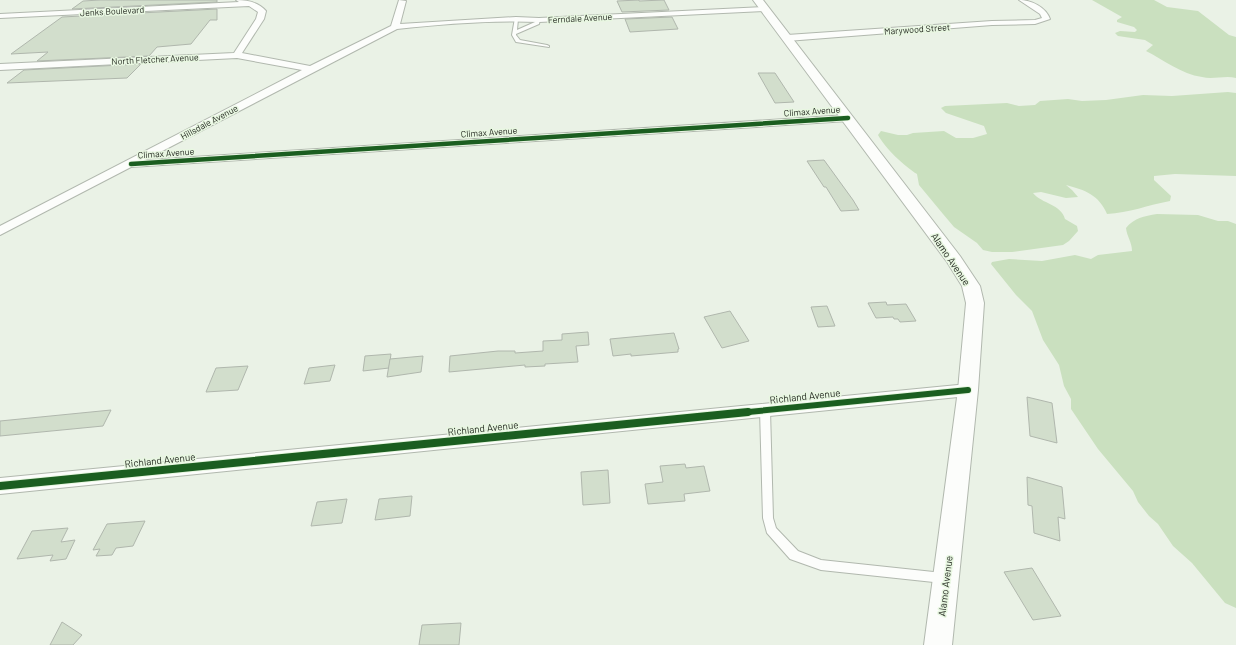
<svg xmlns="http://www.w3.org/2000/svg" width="1236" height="645" font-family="Barlow,sans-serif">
<rect width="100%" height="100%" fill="#eaf2e6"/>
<g fill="#cae0bf">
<path d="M1092,0H1154L1167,7L1198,11L1229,35L1236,37V78C1225,75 1213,80 1202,77C1181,74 1164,60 1146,51L1153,45L1145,40L1118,36L1115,33L1120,31L1135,32L1137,30L1134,27L1117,22V20L1122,17Z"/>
<path d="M1228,92L1236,93V176L1175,174L1154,176V180L1171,196L1170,201C1148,205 1129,213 1107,214C1099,195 1085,190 1066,185L1072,190L1078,197L1066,198L1041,192L1033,193C1042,204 1061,204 1065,219L1077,226L1078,231L1069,241L1063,245L1012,252H992L983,250L977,243L954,227L943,214L919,185L917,174C904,166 885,148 878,135L881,131L898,135H907L913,133L944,131L956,138H973L987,134L984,126L946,113L941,108L945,106L1007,103L1019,106L1035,105L1040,101L1068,99L1082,101L1106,100L1143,95L1172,96Z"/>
<path d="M1157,214L1198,215L1218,221H1228L1236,224V608L1225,603L1192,563L1173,546L1158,524L1149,516L1138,502L1133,491L1098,449L1071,409V399L1064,386L1059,365L1043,340L1032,311L1016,295L991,264L992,262L1009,259L1042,261L1075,255L1091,259L1098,255L1132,251C1132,242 1127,237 1126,228C1134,218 1144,216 1157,214Z"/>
</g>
<g fill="#d2decc" stroke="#b0b7ad">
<path d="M100,0H217V2L72,9L83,1Z"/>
<path d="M639,0V1L664,0L669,10L622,12L617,1Z"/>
<path d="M217,9V20H210L191,44L157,47L149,56L37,61L48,52L11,54L62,17Z"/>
<path d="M672,17L678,29L630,32L625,19Z"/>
<path d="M141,64L127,78L7,83L24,70Z"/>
<path d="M758,73H775L794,102L775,103Z"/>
<path d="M824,160L853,200L859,210L841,211L826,187H824L807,161Z"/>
<path d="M886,302L887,305L906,304L916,321L900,322L898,319H894L893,317L876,318L868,303Z"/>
<path d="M827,306L835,326L818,327L811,307Z"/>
<path d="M730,311L749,341L722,348L704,317Z"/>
<path d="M588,332L589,345L576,346L578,362L545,364V366L525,367V365L449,372L450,356L498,351H515V353L543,351V341L562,340V334Z"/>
<path d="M674,333L679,349H678V352L631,356V354L613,356L610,339Z"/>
<path d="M391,354L389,368L363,371L365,356Z"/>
<path d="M423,356L421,372L387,377L390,359Z"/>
<path d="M335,365L330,381L304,384L309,368Z"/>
<path d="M248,366L238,390L206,392L216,368Z"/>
<path d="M1027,397L1052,403L1057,443L1030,436Z"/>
<path d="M111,410L103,426L0,436V421Z"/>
<path d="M685,464L686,468L704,466L710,491L684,494L685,501L648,504L645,484L663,482L660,466Z"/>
<path d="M608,470L610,503L583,505L581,472Z"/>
<path d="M1027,477L1062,487L1065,519L1058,517L1060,541L1034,533L1032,506L1028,505Z"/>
<path d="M412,496L410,516L375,520L379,499Z"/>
<path d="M347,499L342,523L311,526L317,502Z"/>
<path d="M145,521L133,546L116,548L112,555L96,556L100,549L93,550L107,524Z"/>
<path d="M68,528L61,542L75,540L66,559L50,561L53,555L17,559L32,531Z"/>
<path d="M1032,568L1061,616L1033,620L1004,572Z"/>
<path d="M62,622L82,635L73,645H50Z"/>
<path d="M461,623L459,645H419L422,625Z"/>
</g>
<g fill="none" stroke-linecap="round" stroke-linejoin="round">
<defs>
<g id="service">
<path d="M515,18L518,19L517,30L535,22L538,19H540L539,24L516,34V35L520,40L547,45L549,46V47L516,42L512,35Z"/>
<path d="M765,406L768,408L770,410L773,518L776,528L798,551L821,560L943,573L947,574L949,578L947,582L943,583L821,570L790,559L767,533L763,518L760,410L762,408Z"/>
</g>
<g id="minor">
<path d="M236,0C248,0 258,2 266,11L264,19L242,53L310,66L391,26L399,0L406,1L400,24L516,17L539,18L765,7L769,9L765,11L539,22C492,20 444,24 397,29L145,160L848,115L853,118L848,121L131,167L0,235V226L302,70L237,58L0,70V64L234,53L256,19L258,12L249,6L0,18V14L239,2Z"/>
<path d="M1019,0C1031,0 1046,7 1050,19L1035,24L992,25L787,41L783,38L787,35L992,21L1035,20L1042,18L1040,14Z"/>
<path d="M968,384L974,386L976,390L974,394L968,396L0,494V478Z"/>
</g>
<path id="tertiary" d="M753,0H763L960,256L980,286L984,303L978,390L952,645H924L958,390L966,303L962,286L947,262Z"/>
</defs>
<use href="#service" stroke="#b1b8ae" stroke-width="2"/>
<use href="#minor" stroke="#b1b8ae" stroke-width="2"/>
<use href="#tertiary" stroke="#b1b8ae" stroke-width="2"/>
<use href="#service" fill="#fcfdfb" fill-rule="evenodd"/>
<use href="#minor" fill="#fcfdfb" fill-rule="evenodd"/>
<use href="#tertiary" fill="#fcfdfb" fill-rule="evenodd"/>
<defs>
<path id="cycleway-far2" d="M131,164L848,118"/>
<path id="cycleway-far1" d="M738,413L968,390"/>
<path id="cycleway" d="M0,486L748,412"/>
</defs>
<use href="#cycleway-far2" stroke="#e8f7e1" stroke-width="6"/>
<use href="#cycleway-far1" stroke="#e8f7e1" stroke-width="8"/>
<use href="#cycleway" stroke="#e8f7e1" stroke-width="10"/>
<use href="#cycleway-far2" stroke="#1b5e20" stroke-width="4.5"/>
<use href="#cycleway-far1" stroke="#1b5e20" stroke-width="6"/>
<use href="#cycleway" stroke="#1b5e20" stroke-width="8"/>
</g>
<g text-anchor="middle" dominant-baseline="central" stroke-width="3" stroke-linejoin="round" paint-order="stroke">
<g font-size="9" fill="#252a22" stroke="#e8f7e1">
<text transform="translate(112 11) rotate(-3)">Jenks Boulevard</text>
<text transform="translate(580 18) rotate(-3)">Ferndale Avenue</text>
<text transform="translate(917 29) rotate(-4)">Marywood Street</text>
<text transform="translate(155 59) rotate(-3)">North Fletcher Avenue</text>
<text transform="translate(812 111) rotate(-4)">Climax Avenue</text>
<text transform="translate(209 122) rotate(-28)">Hillsdale Avenue</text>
<text transform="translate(489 132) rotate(-4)">Climax Avenue</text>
<text transform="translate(166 153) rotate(-4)">Climax Avenue</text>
</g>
<g font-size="10" fill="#252a22" stroke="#e8f7e1">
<text transform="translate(951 259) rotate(56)">Alamo Avenue</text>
<text transform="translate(805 396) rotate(-6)">Richland Avenue</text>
<text transform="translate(483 428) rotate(-6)">Richland Avenue</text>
<text transform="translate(160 460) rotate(-6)">Richland Avenue</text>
<text transform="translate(945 586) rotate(-83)">Alamo Avenue</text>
</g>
</g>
</svg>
